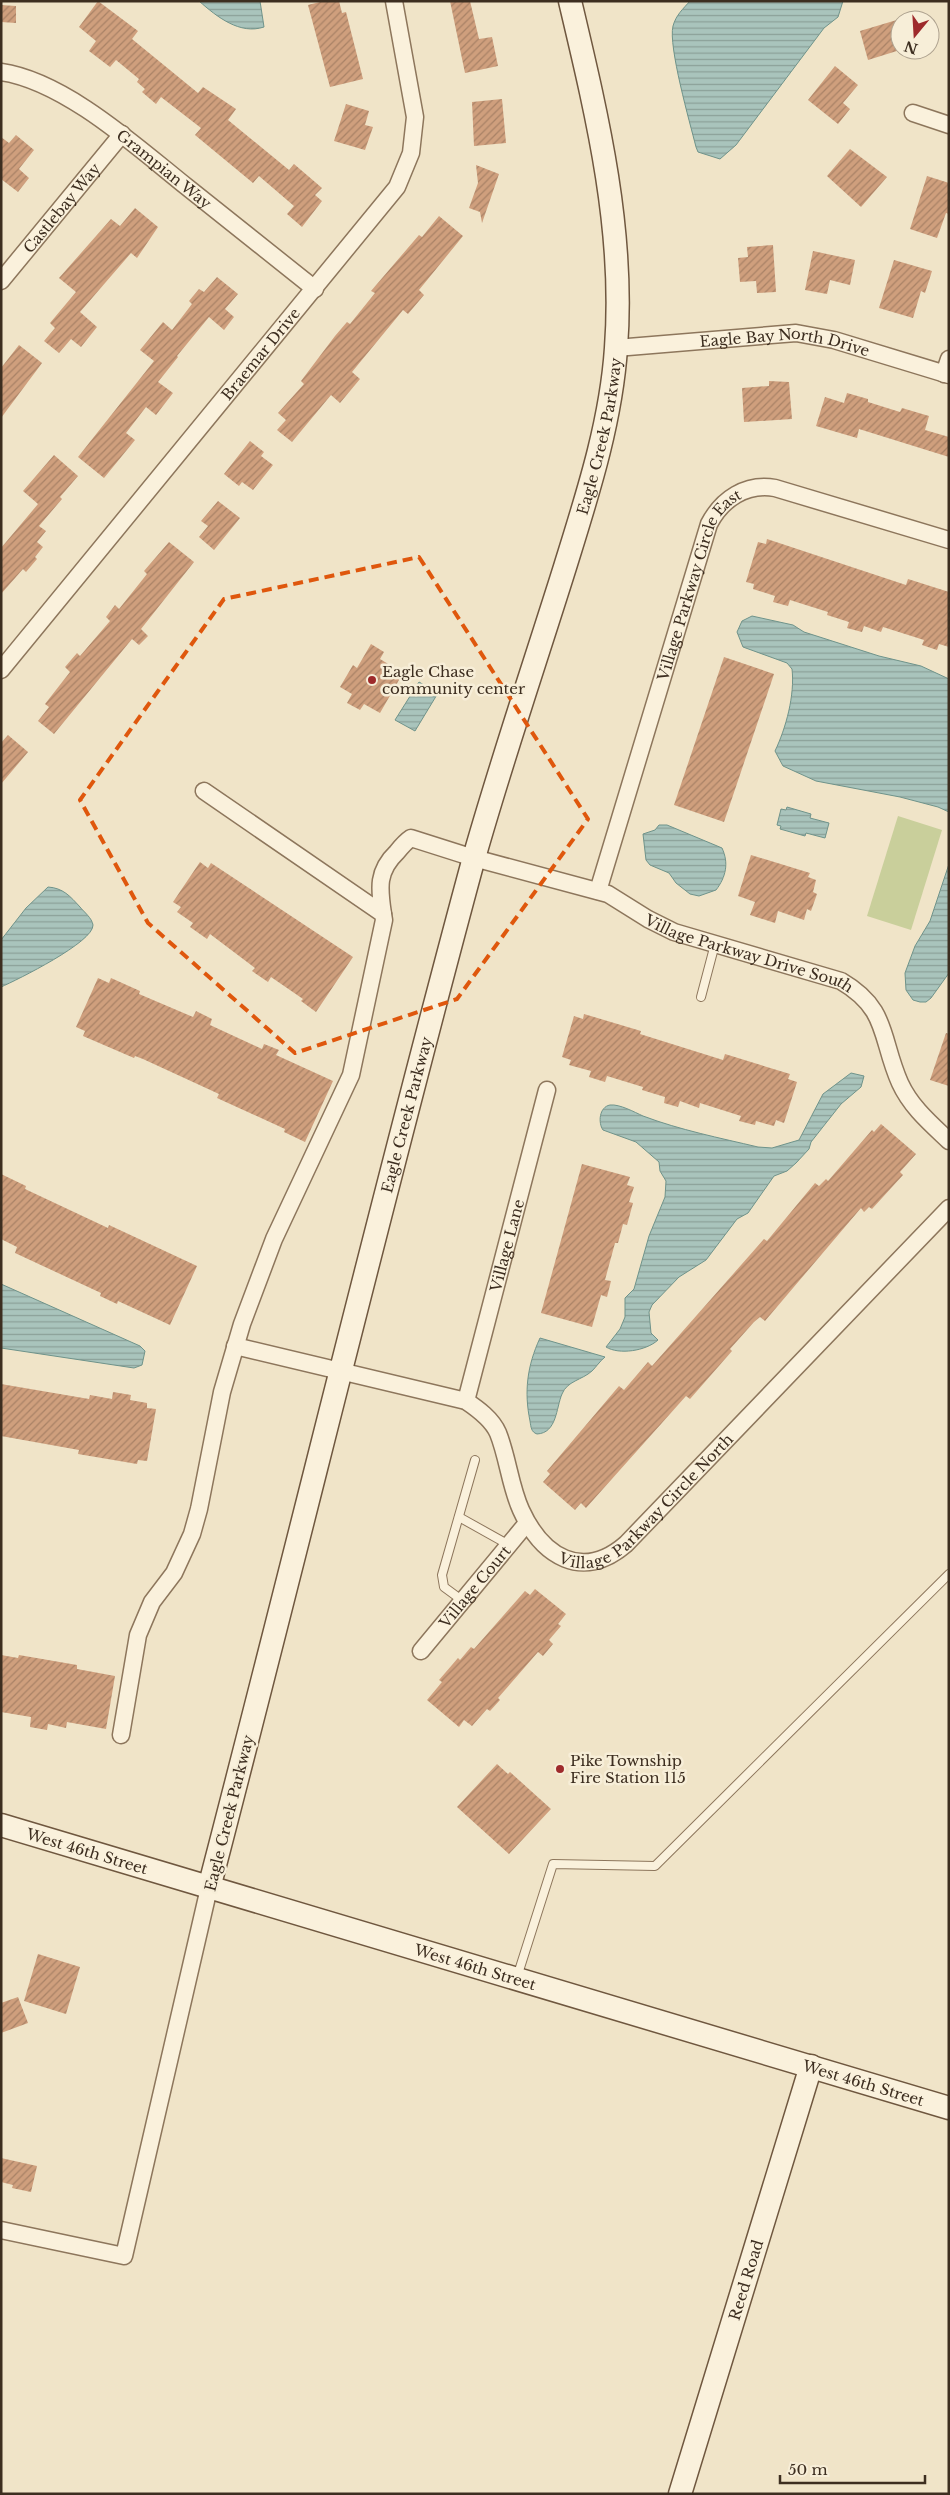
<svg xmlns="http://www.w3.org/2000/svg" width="950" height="2495" font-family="'Libre Baskerville',serif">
<defs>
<pattern id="water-rules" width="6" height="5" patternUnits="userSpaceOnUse" patternTransform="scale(1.25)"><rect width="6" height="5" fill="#a9c4bc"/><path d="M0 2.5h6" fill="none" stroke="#8ba098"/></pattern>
<pattern id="building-hatch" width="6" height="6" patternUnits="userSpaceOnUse" patternTransform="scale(1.25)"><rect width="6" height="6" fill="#cf9f7d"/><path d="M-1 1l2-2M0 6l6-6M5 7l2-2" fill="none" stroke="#a98266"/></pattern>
</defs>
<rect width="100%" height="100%" fill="#f0e4c8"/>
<path fill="#c9cf9b" d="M898,816L942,830L911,930L867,916Z"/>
<g fill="url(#water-rules)" stroke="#6f938a">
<path d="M199,1H260L264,27C240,35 217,17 199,1Z"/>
<path d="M690,1H843L838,17L824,28L736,145L720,159L698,152L696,147C690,123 668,46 673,26C676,15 683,9 690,1Z"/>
<path d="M752,616L793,625L804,632L879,656L921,666L949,679V812L938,807L900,797L816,781L783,766L775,751C786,728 795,695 792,669L787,663L743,647L737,632L742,621Z"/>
<path d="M419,682L438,693L415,731L395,720Z"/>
<path d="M787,807L811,814L810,818L829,823L825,838L806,833L805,836L780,829L781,826L777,825L781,809L786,810Z"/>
<path d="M659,825H667L722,848C729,863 726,877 716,890L699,896L690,894L676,883L669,873L650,865L646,860L643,834L655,830Z"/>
<path d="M949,864V973L931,998L926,1002H920L913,1000L906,990L905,973L915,946L930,921Z"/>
<path d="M48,887C63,888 70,896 80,907C84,912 92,918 93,925C94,942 17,980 1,987V940L26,908Z"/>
<path d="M851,1073L864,1076L861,1087L841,1104L811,1142L809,1149L796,1163L787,1171L774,1176L748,1213L737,1219L706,1260L679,1277L652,1305L649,1312L651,1333L658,1340C646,1351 619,1355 606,1347L620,1329L625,1317V1298L634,1289L649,1236L665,1197L666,1181L660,1171L659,1162L636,1142L603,1130C598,1123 599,1107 610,1105C620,1104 634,1112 643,1116C680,1130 720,1138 758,1147L772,1148L799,1140L823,1094Z"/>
<path d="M1,1284L140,1346L145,1351L142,1365L134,1368L1,1348Z"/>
<path d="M540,1338L605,1357C600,1361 596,1367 592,1371C582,1380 567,1381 562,1394C556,1408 557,1433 537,1434C531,1432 531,1427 530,1421C524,1392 527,1366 540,1338Z"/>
</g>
<g fill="url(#building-hatch)">
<path d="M98,1L138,31L132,39L198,93L203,87L236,109L228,120L289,170L294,164L322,188L315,195L322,201L302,227L287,214L294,206L259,176L253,183L195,135L201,128L161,97L156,104L142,92L145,89L137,82L139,79L116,60L110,67L89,51L96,41L79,27Z"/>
<path d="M324,1H339L342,13L346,12L363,79L330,87L308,5Z"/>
<path d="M450,1H470L479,39L492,37L498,66L465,73Z"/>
<path d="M1,5L16,6V23L1,22Z"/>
<path d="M900,19V50L868,60L860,31Z"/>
<path d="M835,66L858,85L843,103L850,109L838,124L808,100Z"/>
<path d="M502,99L506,143L474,146L472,102Z"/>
<path d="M346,104L369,111L365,125L373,127L365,150L334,141Z"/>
<path d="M16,135L34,150L19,169L29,178L18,192L1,179V137L9,143Z"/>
<path d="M850,149L887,177L861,207L827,176Z"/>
<path d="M476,165L499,174L482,223L480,212L469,208L478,183Z"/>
<path d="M927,176L949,183V214L946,213L937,238L910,229Z"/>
<path d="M135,208L158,227L137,258L131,253L80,312L97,327L81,347L71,339L59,353L44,341L55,328L50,323L76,292L59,278L111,219L120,226Z"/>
<path d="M439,216L463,236L419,290L424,295L408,314L403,310L352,372L360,379L340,403L331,395L292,442L277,430L286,420L278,413L304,384L301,381L335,336L347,322L350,324L375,293L371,291L419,235L422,237Z"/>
<path d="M773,245L776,292L757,293L756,281L740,282L738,258L748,257L747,247Z"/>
<path d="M813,251L855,260L850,285L830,280L827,294L805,290Z"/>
<path d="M894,260L932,271L925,293L921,291L913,318L879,308Z"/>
<path d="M217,277L238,294L225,309L234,317L224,330L209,317L177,356L178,357L158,382L173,393L156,415L146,407L126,433L135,440L104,478L78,457L154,361L140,350L163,322L172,330L192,304L189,301L199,289L204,292Z"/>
<path d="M19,345L42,363L1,418V368Z"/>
<path d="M769,381L789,382L792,419L744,422L742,388L769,386Z"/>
<path d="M847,393L868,399V402L900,412L902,408L929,416L925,430L949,437V457L859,429L857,438L816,426L825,397L844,403Z"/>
<path d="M250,441L264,452L261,456L273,465L253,490L242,482L239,486L224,474Z"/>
<path d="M54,455L78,476L60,497L62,499L39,526L46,531L37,542L43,547L35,557L37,559L26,572L23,569L1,594V548L38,504L23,491Z"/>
<path d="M218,501L240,518L214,550L199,537L208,526L201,521Z"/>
<path d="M767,539L906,585L908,579L949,592V647L939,644L937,650L922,645L924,640L883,627L881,632L864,626L862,632L847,628L849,622L827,615L828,612L790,600L788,606L773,602L775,596L753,589L754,584L746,582L758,542L766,544Z"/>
<path d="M169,542L194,562L141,629L148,636L139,645L132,639L54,734L38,721L49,707L45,704L70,672L65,667L77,653L80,656L110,621L106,617L115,605L119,609L147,574L144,571Z"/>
<path d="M371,644L384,652L380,659L403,673L380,713L364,704L360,710L347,703L352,694L340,687L353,665L357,668Z"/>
<path d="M724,657L774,674L724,822L674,805Z"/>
<path d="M8,735L28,752L1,784V743Z"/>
<path d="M751,855L810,873L808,877L816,880L813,892L817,894L811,911L807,909L804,920L778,911L775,923L750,915L755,902L738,896Z"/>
<path d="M200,862L208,868L211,863L353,957L316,1012L301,1001L303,999L271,977L268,982L252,971L255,968L210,934L207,939L190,927L193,923L177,912L181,907L173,902Z"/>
<path d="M98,978L109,983L111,978L140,991L139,994L193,1017L196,1011L212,1019L210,1025L262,1049L264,1044L279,1050L276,1055L333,1081L305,1142L284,1132L285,1129L217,1098L219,1094L143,1059L135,1056L134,1058L83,1036L85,1031L76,1027Z"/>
<path d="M584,1014L641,1031L640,1034L723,1060L725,1054L790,1074L788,1079L797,1082L784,1123L776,1120L774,1126L756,1121L755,1125L739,1121L741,1116L700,1103L699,1108L680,1101L678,1107L664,1103L665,1097L642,1090L643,1087L607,1076L605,1082L589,1077L591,1071L569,1065L571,1060L562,1057L574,1016L583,1019Z"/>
<path d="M946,1033L949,1034V1086L930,1080Z"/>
<path d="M881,1124L916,1154L900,1172L903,1175L872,1209L869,1207L864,1212L861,1208L765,1321L760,1317L754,1322L730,1349L732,1351L690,1399L686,1396L586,1508L581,1503L575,1510L543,1482L550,1474L547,1471L619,1386L624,1390L648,1362L652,1366L764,1239L767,1241L815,1183L819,1186L826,1179L828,1181L872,1130L874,1132Z"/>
<path d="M582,1164L630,1177L627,1185L634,1187L629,1202L633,1203L627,1225L623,1224L618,1243H615L605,1280L611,1281L607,1297L601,1295L592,1327L541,1313Z"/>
<path d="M1,1174L26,1186L25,1189L108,1228L109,1225L197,1266L170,1325L118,1301L117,1304L100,1296L101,1293L15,1253L17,1247L1,1239Z"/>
<path d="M1,1384L89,1399L90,1395L112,1399L113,1392L131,1395L130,1400L147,1403V1408L156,1409L147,1461L138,1460L137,1464L78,1454L79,1450L1,1436Z"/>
<path d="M535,1589L566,1614L558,1624L561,1626L549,1640L553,1644L543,1656L538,1652L498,1698L500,1700L490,1711L487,1709L472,1726L464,1720L459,1727L427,1700L442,1682L439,1680L458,1658L460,1660L471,1647L474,1649L525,1591L530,1595Z"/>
<path d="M1,1655L18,1658L19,1655L77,1665V1669L115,1676L106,1729L67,1722L66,1728L48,1724L47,1730L30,1727L31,1717L1,1712Z"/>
<path d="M497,1764L508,1774L510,1772L551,1809L509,1854L457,1807Z"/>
<path d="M38,1954L80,1967L66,2014L24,2001Z"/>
<path d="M18,1997L28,2023L1,2033V2003Z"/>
<path d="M1,2158L37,2166L31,2192L12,2188L13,2185L1,2182Z"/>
</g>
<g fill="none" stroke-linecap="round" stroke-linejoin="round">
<defs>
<g id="lane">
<path d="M701,997L715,944"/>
<path d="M459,1517L509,1545"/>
<path d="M463,1601L444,1587L442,1575L475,1460"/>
<path d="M517,1977L553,1864L655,1866L949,1574"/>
</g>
<g id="street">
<path id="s1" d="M1,72C65,81 138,148 187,187C230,221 272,255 315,289"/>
<path d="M913,113L949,125"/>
<path id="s2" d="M1,281L122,134"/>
<path id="s3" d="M616,348L796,333L834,340L949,375"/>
<path d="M944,374L949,359"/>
<path id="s4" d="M1,670L397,187L411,153L415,117L394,1"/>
<path id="s5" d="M598,891L709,524C722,499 746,483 775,488L949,540"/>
<path id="s6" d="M383,914C379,888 377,871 397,852C401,847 405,842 411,838L474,858L608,894L648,919L674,932L841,981C889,1009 880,1038 900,1083C911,1107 930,1123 949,1141"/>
<path id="s7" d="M235,1346L466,1401C478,1409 492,1419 498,1433C508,1458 510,1486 521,1510C542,1556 582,1582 626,1544L949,1208"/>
<path id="s8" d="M466,1401L547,1090"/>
<path id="s9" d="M421,1651L527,1523"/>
<path d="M121,1735L138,1635L152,1602L174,1573L192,1534L199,1509L222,1392L242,1324L274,1239L351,1075L384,920L383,914L204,791"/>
<path d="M1,2230L124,2256L209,1888"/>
</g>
<g id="secondary">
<path id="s10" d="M1,1825L949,2108"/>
<path id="s11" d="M209,1888C298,1547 380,1205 472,865C500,765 534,666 565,567C587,496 611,423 616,348C625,230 597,115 570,1"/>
<path id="s12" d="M680,2494L811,2066"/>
</g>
</defs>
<use href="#lane" stroke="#8d765c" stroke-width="10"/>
<use href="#street" stroke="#8d765c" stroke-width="19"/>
<use href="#secondary" stroke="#6f573f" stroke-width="25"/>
<use href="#lane" stroke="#faf1dc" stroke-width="8"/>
<use href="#street" stroke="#faf1dc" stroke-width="16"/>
<use href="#secondary" stroke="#faf1dc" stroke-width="22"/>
</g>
<path fill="none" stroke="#df570d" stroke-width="4" stroke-dasharray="10 6" stroke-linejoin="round" d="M419,557L588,819L457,999L295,1053L148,923L80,800L224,599Z"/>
<g fill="#9e2a2b" stroke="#f7eed8" stroke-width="2">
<circle cx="372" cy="680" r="5"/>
<circle cx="560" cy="1769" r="5"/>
</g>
<g text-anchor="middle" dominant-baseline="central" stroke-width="5" stroke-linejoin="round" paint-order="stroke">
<g font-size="15" fill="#3d2e20" stroke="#f7eed8">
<text stroke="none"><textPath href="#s1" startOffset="192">Grampian Way</textPath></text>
<text stroke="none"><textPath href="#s2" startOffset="95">Castlebay Way</textPath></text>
<text stroke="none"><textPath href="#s3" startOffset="170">Eagle Bay North Drive</textPath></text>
<text stroke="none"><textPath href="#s4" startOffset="409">Braemar Drive</textPath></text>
<text stroke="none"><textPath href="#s11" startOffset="1504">Eagle Creek Parkway</textPath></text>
<text stroke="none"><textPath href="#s5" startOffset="324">Village Parkway Circle East</textPath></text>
<text stroke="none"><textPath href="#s6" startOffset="446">Village Parkway Drive South</textPath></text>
<text stroke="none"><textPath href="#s11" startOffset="798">Eagle Creek Parkway</textPath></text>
<text stroke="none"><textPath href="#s8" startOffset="161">Village Lane</textPath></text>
<text stroke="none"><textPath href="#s7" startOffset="536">Village Parkway Circle North</textPath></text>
<text stroke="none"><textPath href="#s9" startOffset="84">Village Court</textPath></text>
<text transform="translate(229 1813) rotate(-76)">Eagle Creek Parkway</text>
<text stroke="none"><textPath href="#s10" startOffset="90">West 46th Street</textPath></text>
<text stroke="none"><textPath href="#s10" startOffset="495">West 46th Street</textPath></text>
<text stroke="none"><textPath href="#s10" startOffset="900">West 46th Street</textPath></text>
<text stroke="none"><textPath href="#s12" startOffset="224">Reed Road</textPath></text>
</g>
<g font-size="15" fill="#3d2e20" stroke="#f7eed8" text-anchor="start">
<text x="382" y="671">Eagle Chase<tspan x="382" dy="17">community center</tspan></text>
<text x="570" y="1760">Pike Township<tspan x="570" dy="17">Fire Station 115</tspan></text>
</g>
</g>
<rect width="950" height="2495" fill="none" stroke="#3d2e20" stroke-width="5"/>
<g transform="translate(915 35) rotate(198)"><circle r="24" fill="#f7eed8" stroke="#ada18e"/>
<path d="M0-4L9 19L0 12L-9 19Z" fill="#9e2a2b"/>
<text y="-8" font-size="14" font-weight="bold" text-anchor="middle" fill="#3d2e20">N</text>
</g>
<path d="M780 2475v8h145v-8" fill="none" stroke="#3d2e20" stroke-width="2.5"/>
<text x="788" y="2475" font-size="15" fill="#3d2e20" stroke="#f7eed8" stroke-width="4" paint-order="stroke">50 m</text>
</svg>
